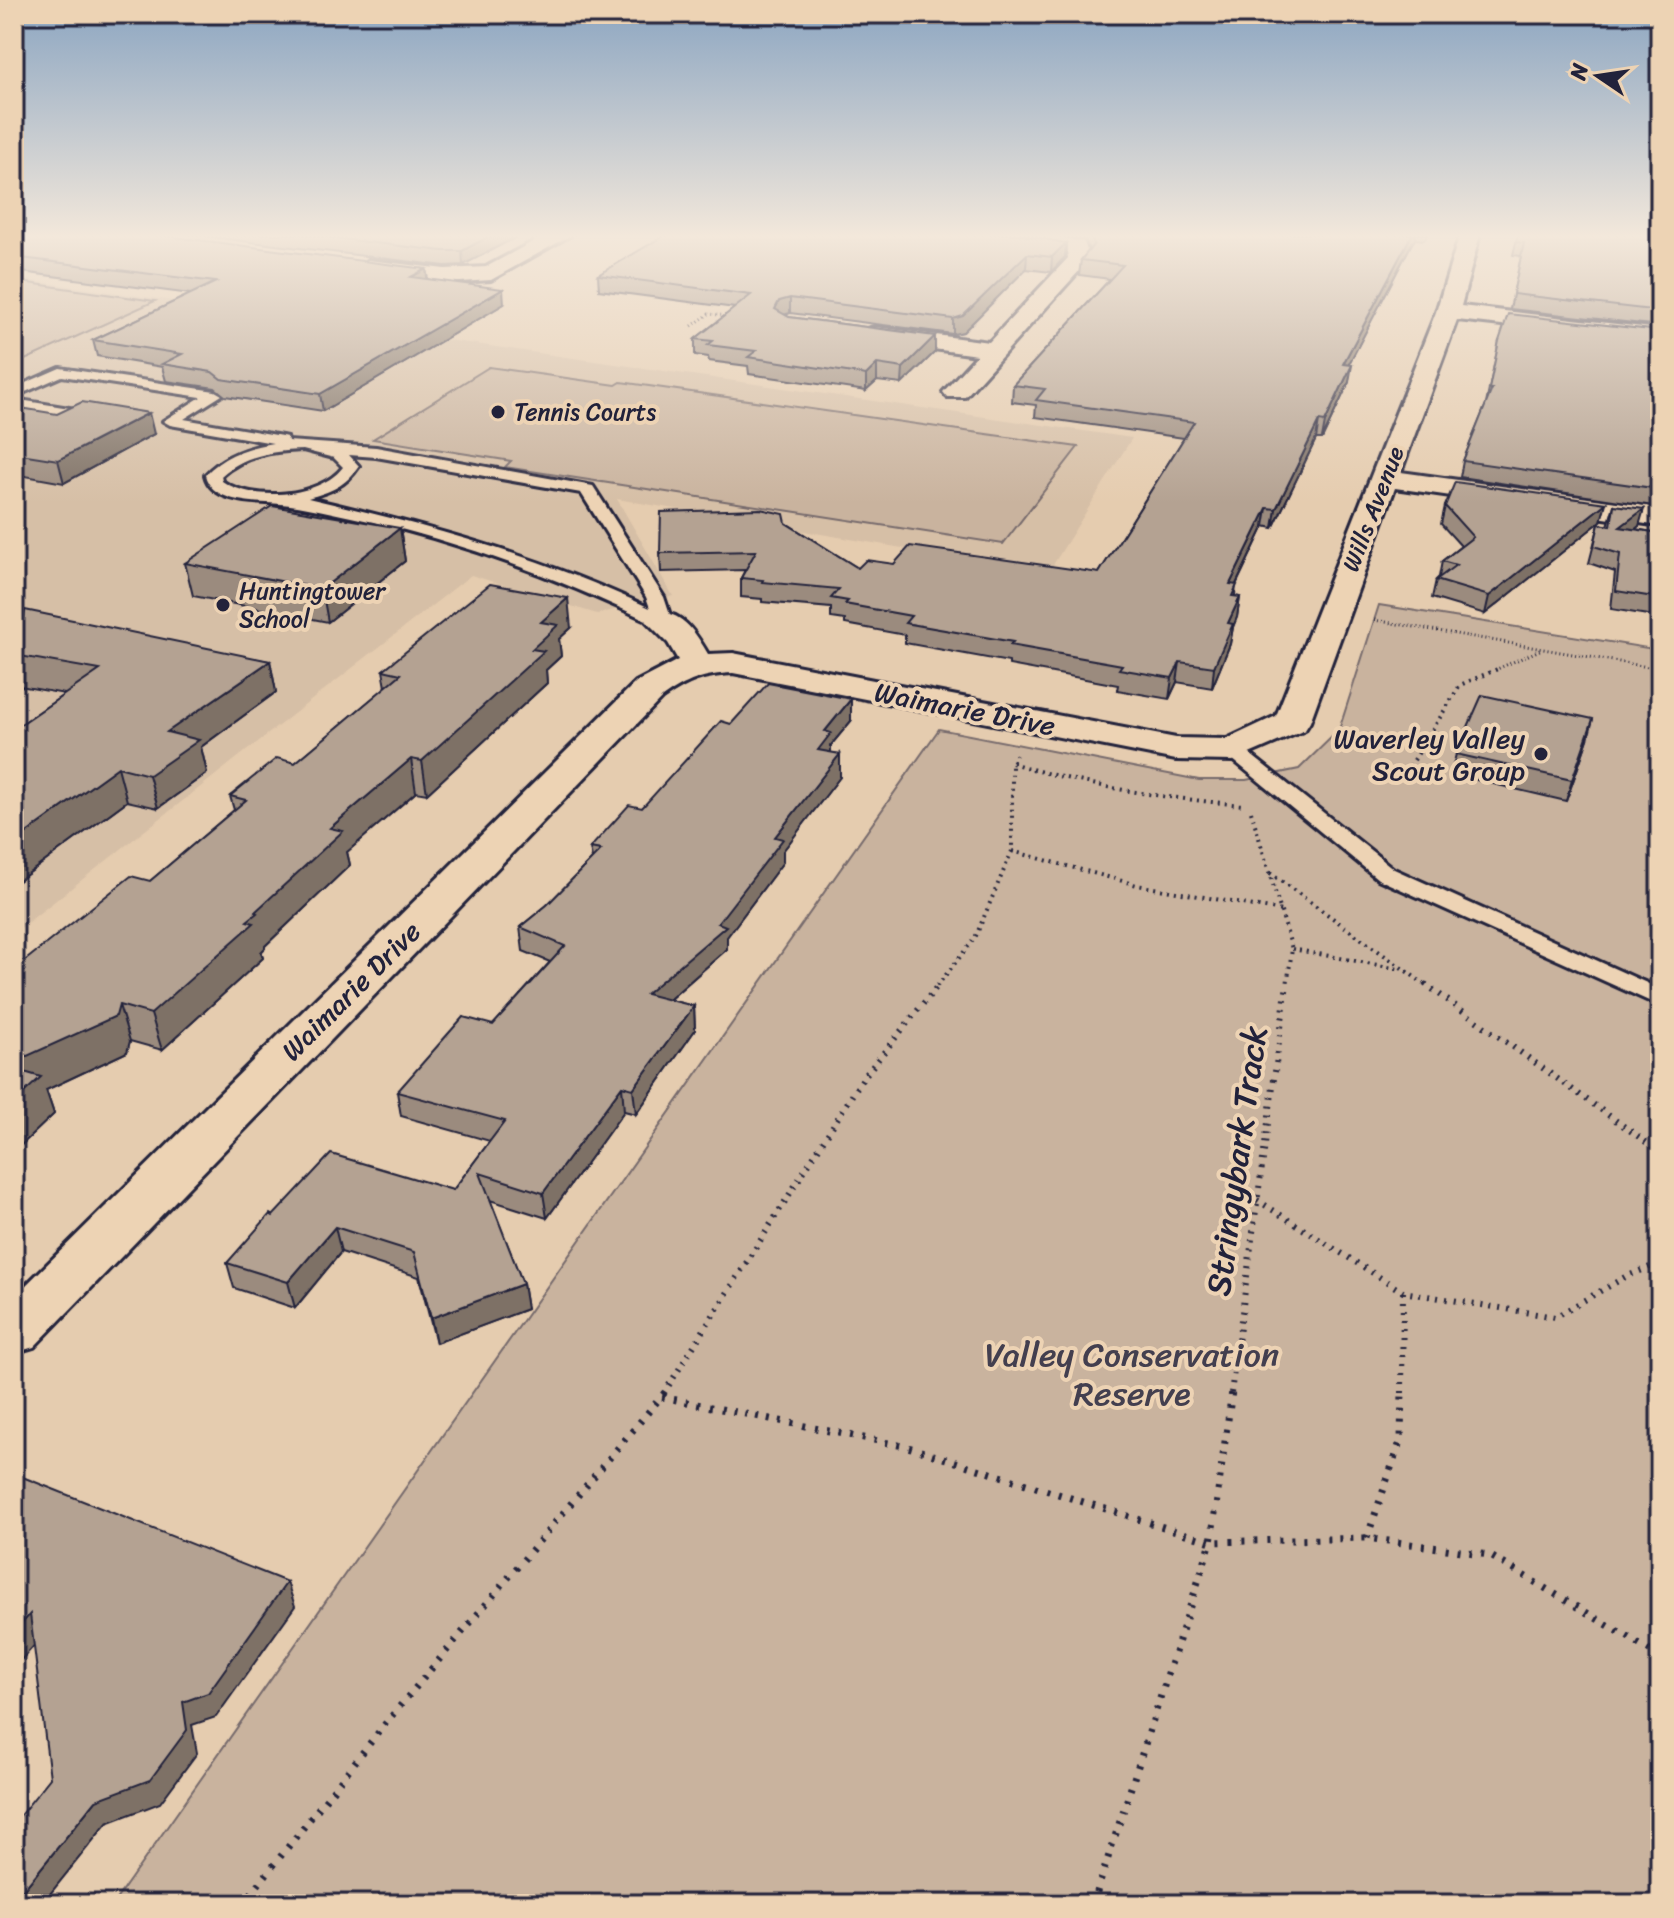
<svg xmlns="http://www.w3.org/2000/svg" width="1674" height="1918" font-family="Sriracha,sans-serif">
<rect width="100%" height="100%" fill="#e5ccaf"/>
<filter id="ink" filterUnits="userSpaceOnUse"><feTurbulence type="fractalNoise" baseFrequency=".0125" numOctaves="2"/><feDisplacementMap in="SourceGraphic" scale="16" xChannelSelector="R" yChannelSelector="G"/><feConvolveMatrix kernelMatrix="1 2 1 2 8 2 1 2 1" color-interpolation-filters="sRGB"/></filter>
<g filter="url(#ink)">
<path fill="#d6bfa6" d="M14,278L1132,438L1048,573L617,499L673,596L597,614L471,575L14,933Z"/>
<g fill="#c9b39e" stroke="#766a6c" stroke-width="2">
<path d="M14,281L155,301L14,365Z"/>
<path d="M489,367L616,385L621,382L1078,447L1003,544L505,467L511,461L373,439Z"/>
<path d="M1379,605L1660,650V1904H113L939,729L1199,780H1246L1299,769L1339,730Z"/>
</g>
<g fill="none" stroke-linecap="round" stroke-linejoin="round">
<defs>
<g id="lane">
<path d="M60,368L215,391L222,395L184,419L282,436L287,437L288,441L376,447L593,486L664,597L672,621L669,625H657C559,578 457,540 351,517C323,511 296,504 267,503C246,502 211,500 205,475C223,455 248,447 273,443L170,425L163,421L201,397L62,376L14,397V388ZM303,450L334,458L343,467C319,498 253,502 222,481L221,476C244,455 273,451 303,450ZM349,455L376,457L581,493L646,597L650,608C540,556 425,525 308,498C330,492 346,486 359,466Z"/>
<path d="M14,399L94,412L101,416L94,420L14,407Z"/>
<path d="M1233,744L1240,746L1394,869L1660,989V1006L1378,879L1226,754L1223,750L1226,746Z"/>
</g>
<g id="street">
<path d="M547,234H573L491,280L445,283L368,274L357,267L368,260L445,269L486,267Z"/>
<path d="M979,234C1014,234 1049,234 1084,242L1090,259L965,397H947L943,392L977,355L875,341L866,339L863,334L866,329L875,327L989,342L1068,258L1067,252L989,240Z"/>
<path d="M1460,234H1480L1461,306L1660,329V343L1457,320L1401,472L1660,508V526L1395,488L1310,722L1305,730L1233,761L1176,760L733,673C704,674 686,681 662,698L34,1347L14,1353V1297L636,682L678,660L668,643L646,621L651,614C680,607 695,632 708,654L733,653L1176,738L1227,739L1276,716L1436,312Z"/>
</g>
</defs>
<use href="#lane" stroke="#22223b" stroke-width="6"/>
<use href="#street" stroke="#22223b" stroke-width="6"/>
<g stroke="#22223b" stroke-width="3" stroke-dasharray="1 3" stroke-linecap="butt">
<path d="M692,326L709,314L730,316"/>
<path d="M1374,620L1660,669"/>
<path d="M1495,670L1542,649"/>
</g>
<g stroke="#22223b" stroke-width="4" stroke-dasharray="2 5" stroke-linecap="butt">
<path d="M1652,668L1660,669"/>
<path d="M1012,763C1087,787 1164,798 1243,805"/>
<path d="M1403,778L1460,685L1500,668"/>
<path d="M1251,811L1292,949L1287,986"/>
<path d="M1012,851L1137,885L1282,911"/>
<path d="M1270,873L1427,986"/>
<path d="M1292,949L1399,969"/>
<path d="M937,986L975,938L1012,851V763L1016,755"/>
</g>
<g stroke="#22223b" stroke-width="6" stroke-dasharray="2 7" stroke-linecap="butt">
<path d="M1425,984L1660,1152"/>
<path d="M1257,1200L1403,1292L1555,1317L1625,1277L1660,1263"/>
<path d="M664,1393L863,1078L939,984"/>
<path d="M1231,1393L1287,984"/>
<path d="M1402,1393L1403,1292"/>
</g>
<g stroke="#22223b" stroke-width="7" stroke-dasharray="3 9" stroke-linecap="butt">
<path d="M662,1397L908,1447L1211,1542L1367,1538L1489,1555L1660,1656"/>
<path d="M1367,1538L1401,1439L1402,1391"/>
<path d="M243,1904L389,1719L666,1391"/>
<path d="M1093,1904L1211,1542L1232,1391"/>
</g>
<use href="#lane" fill="#edd3b4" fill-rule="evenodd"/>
<use href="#street" fill="#edd3b4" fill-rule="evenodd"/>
</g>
<g fill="#9b8b7e" stroke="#22223b" stroke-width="2">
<path d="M14,234L426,269L428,279L504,304L323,411L225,396L215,388L166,381L162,367L97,356L93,340L191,294L14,271Z"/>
<path d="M186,234H522L463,265L445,266Z"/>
<path d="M1047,234H1428L1424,240L1415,239L1411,245L1348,365L1349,382L1322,439H1316L1273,528L1264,526L1236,585L1235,596L1240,597L1237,617L1233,627L1230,644L1212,688L1177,682L1169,699L1117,690L1118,685L1009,665V662L905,643V635L845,624V620L831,618V608L762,602V599L741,597V578L745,570L661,572L660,553L786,523L858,568L894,564L1099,573L1184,438L1035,417L1036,405L1012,402L1013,385L1110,279L1079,275L1081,260L1089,250L1085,239Z"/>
<path d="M1518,234H1660V326L1510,309L1521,256L1513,255Z"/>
<path d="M1066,243L1065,257L1051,272L1026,269L963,332L953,334L790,313L785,315L789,317L935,336V352L902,384L877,381L866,391L749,374L748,366L709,361L708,357L695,355V339L735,308L599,290L598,275Z"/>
<path d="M1660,331V507L1460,477L1463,461L1486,404L1499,341Z"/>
<path d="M14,407L154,434L64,483L14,474Z"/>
<path d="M1614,505L1639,526L1635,529L1660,533V617L1611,609L1615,572L1589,563L1599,524L1608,526Z"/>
<path d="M1445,506L1601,521L1485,614L1432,598L1436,580L1439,577L1442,561L1461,546L1441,524Z"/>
<path d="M400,528L405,561L328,622L193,596L185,563Z"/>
<path d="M14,618L270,661L276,692L201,747L207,773L158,808L127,801L14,884V729L65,694L14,685Z"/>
<path d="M571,628L559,639L561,656L546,670L547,683L427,794L416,792L347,852L350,865L265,946V948L261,952L263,958L162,1050L130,1041L127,1052L46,1090L54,1114L14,1152V964L17,967L150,881L234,810L230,796L295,763L386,687L383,670Z"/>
<path d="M851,721L831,745V753L840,754V777L783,851V862L727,937V949L669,1000L694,1006L695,1030L636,1114L624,1111L547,1218L490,1200L523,1284L527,1309L436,1343L419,1277L341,1252L295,1308L234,1288L227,1263L273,1216L453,1190L490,1141L401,1116L397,1092L493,1025L550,962L523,951L520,927L547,905L592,859L590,848L642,808L731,724Z"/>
<path d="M1588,739L1566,801L1451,774L1456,754Z"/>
</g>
<g fill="#7e7166" stroke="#22223b" stroke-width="2">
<path d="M493,234H522L463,265L462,251Z"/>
<path d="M1412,234H1416L1415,239L1411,245L1340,381L1343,364Z"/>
<path d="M1066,243L1065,257L1051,272L1052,257Z"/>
<path d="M1027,254L1026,269L963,332L953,334V319Z"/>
<path d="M426,269L428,284L411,277Z"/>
<path d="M503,289L504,304L323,411L320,394Z"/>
<path d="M790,298V313L780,316L775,309L779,301Z"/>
<path d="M935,336V352L902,384L903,368Z"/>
<path d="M877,364V381L866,391V375Z"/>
<path d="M1352,365L1349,382L1322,439L1325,422Z"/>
<path d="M149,413L154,434L64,483L58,460Z"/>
<path d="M1319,421L1316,439L1273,528L1276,509Z"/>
<path d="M1606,503L1601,521L1485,614L1489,596Z"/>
<path d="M1267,508L1264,526L1227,603L1230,584Z"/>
<path d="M1644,509L1639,526L1615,545L1620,527Z"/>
<path d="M400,528L405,561L328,622L322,589Z"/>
<path d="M1240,597L1237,617L1233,627L1230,644L1212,688L1214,667L1228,623Z"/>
<path d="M568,598L571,628L559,639L561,656L546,670L547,683L427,794L422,761L532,649L541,622Z"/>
<path d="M270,661L276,692L201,747L207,773L158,808L149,775L167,732Z"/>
<path d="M1180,662L1177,682L1169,699L1172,678Z"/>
<path d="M851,699V721L831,745V755L818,750L825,731Z"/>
<path d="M1593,719L1588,739L1566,801L1572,780Z"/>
<path d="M840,754V777L783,851V862L727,937V949L648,1018L646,994L718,923L775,837Z"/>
<path d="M411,759L416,792L347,852L350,865L265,946V948L261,952L263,958L162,1050L151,1014L247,921L330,828Z"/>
<path d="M118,767L127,801L14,884V842Z"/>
<path d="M119,1005L130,1041L127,1052L46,1090L54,1114L14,1152V1062Z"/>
<path d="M694,1006L695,1030L636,1114L633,1089Z"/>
<path d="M622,1086L624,1111L547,1218L543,1193Z"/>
<path d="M335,1227L341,1252L295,1308L288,1282Z"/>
<path d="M523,1284L527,1309L436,1343L431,1318Z"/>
<path d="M287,1582L295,1606L216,1717L192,1725L197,1753L160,1803L107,1823L42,1904H20L16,1899L96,1800Z"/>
<path d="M30,1614L41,1638L14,1668V1632Z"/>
</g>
<g fill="#b4a292" stroke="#22223b" stroke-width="2">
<path d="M14,234H150L426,269L411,277L503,289L320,394L221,379L212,372L162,364L182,354L93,340L216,282L14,257Z"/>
<path d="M299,234H493L462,251H443Z"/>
<path d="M667,234H1018L1066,243L1052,257L1027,254L963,316L953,319L790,298L779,301L775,309L789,317L935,336L903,368L877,364L866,375L748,357L756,351L708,345L713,341L695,339L751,295L598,275Z"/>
<path d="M1090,234H1412L1343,364L1352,365L1325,422L1319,421L1276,509L1267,508L1230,584L1237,585L1232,596L1240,597L1228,623L1233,624L1214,667L1180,662L1172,678L1119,669L1122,665L1010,645L1013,642L905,623L911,616L845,604L848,601L831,598L839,589L762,582L763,580L741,578L756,551L660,553L661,512L760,509L784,514L786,523L858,568L866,560L894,564L910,546L1099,573L1194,422L1036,400L1045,389L1013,385L1123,265L1081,260L1094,244Z"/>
<path d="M1518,234H1660V311L1513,294L1524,243L1516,242Z"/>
<path d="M1508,314L1660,331V489L1463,461L1492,389H1489L1499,341Z"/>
<path d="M82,402L149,413L58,460L14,453V407L57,414Z"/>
<path d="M1455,482L1606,503L1489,596L1436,580L1456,565L1442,561L1473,537L1445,506Z"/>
<path d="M1614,505L1644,509L1620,527L1660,533V598L1616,591L1620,554L1594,546L1599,524L1611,526Z"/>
<path d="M272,506L400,528L322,589L185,563Z"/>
<path d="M490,584L568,598L541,622L558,625L532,649L544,651L422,761L411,759L330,828L343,831L255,912L257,913L247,921L254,923L151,1014L119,1005L116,1016L14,1062V964L17,967L131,876L150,881L246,800L230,796L277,758L295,763L401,674L383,670Z"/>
<path d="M25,610L270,661L167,732L199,740L149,775L118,767L14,842V729L100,670L14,655V618H24Z"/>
<path d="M768,683L851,699L825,731L831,733L818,750L840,754L775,837L783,839L718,923L726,926L646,994L694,1006L633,1089L622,1086L543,1193L480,1173L523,1284L431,1318L414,1252L335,1227L288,1282L227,1263L270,1214L273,1216L331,1154L453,1190L505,1121L397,1092L463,1017L493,1025L565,946L520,927L547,905L601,850L590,848L629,805L642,808L721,721L731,724Z"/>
<path d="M1482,695L1593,719L1572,780L1456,754Z"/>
<path d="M14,1069L41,1077L14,1102Z"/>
<path d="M20,1476L287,1582L208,1693L183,1702L187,1730L150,1780L96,1800L16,1899L28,1904H14V1823L50,1778L30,1614L14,1632V1483Z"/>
</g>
</g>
<linearGradient id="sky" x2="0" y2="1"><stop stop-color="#8ba5c1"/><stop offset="0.47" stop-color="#f3e8db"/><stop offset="1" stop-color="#f3e8db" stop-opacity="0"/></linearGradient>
<rect width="1674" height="503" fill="url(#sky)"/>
<g fill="#22223b" stroke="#edd3b4" stroke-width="3">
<circle cx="498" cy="412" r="8"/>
<circle cx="223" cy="605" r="8"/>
<circle cx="1541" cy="754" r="8"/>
</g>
<g text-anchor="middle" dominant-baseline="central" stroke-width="8" stroke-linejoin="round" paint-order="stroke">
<g font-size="24" fill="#22223b" stroke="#edd3b4" text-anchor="start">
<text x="514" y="412">Tennis Courts</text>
<text x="239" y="591">Huntingtower<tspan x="239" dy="28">School</tspan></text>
</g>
<g font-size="24" fill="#22223b" stroke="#edd3b4">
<text transform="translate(1373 509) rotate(-69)">Wills Avenue</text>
</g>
<g font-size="28" fill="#22223b" stroke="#edd3b4">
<text transform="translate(965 709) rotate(11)">Waimarie Drive</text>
<text transform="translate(351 991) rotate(-45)">Waimarie Drive</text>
</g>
<g font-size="28" fill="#22223b" stroke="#edd3b4" text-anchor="end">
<text x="1525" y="738">Waverley Valley<tspan x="1525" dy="32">Scout Group</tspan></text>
</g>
<g font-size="34" fill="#22223b" stroke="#edd3b4">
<text transform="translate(1237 1161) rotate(-82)">Stringybark Track</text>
</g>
<g font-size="34" fill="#433f4f" stroke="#edd3b4">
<text x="1132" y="1355">Valley Conservation<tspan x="1132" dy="39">Reserve</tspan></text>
</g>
</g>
<rect width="1674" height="1918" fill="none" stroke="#edd3b4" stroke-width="48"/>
<rect x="24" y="24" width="1626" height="1870" fill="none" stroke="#22223b" stroke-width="3" filter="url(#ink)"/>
<g transform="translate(1598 76) rotate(283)" stroke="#edd3b4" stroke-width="6" paint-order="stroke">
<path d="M0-6L14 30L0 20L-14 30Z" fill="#22223b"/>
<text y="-12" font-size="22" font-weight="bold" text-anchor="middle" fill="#22223b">N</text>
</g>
</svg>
